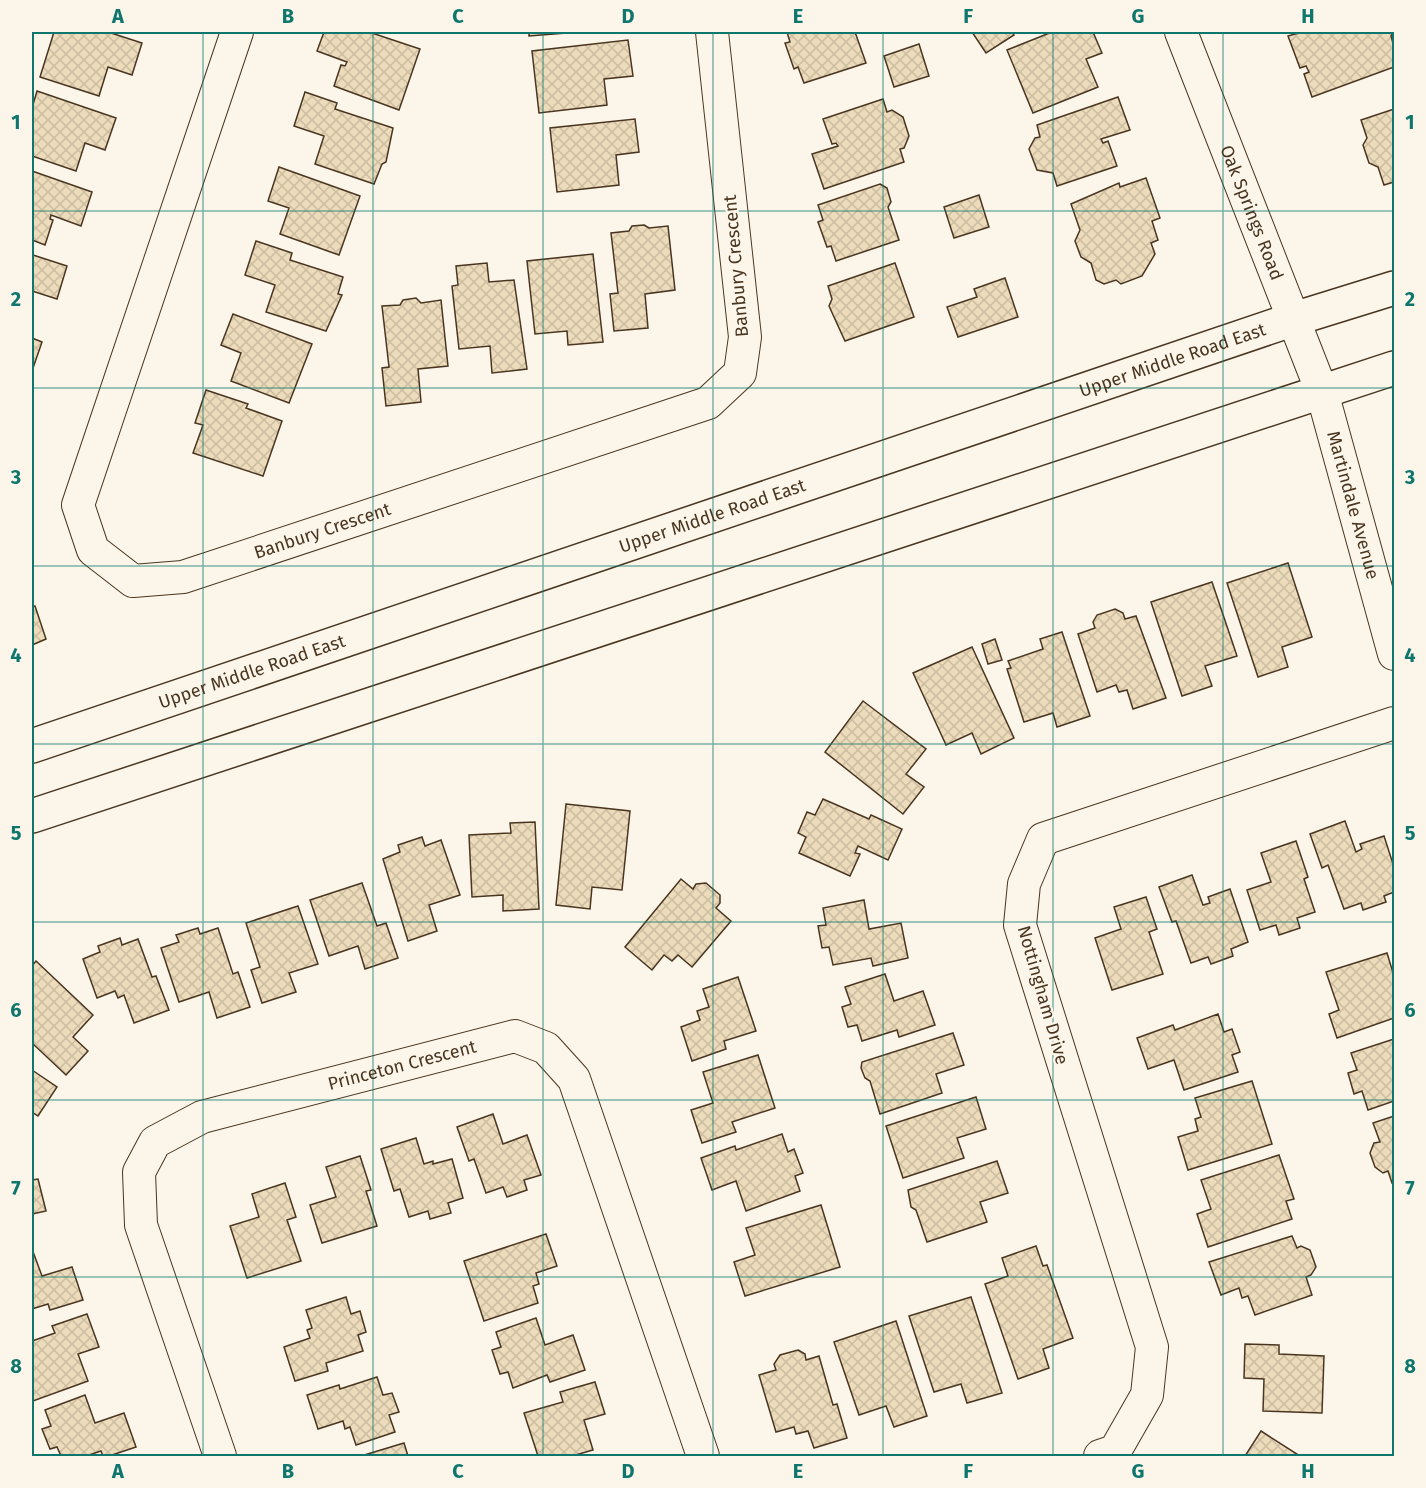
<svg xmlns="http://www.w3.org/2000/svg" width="1426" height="1488" font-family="'Fira Sans',sans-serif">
<defs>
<pattern id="building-cross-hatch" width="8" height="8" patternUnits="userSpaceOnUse" patternTransform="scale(1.5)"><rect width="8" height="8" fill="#ecdcbc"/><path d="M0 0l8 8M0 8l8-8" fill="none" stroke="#ccbda1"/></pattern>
</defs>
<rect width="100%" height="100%" fill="#fbf6e9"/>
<g fill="url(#building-cross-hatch)" stroke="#4a3520" stroke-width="1.5">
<path d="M54,32H108L142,43L132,75L108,67L99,96L40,77Z"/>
<path d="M324,32H369L420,49L399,110L334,86L341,65L345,66L347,62L317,51Z"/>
<path d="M529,32H580L529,36Z"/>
<path d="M787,32H855L866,63L804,83L798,67L794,69L785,43L790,42Z"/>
<path d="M972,32H1012L1014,35L986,53Z"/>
<path d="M1052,32H1093L1102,53L1086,59L1098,87L1033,113L1007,50Z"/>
<path d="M1302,32H1394L1391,36L1394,47V67L1312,97L1304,74L1309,72L1306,66L1300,68L1288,36Z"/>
<path d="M628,40L633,76L604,79L607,105L539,113L532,51Z"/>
<path d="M919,44L929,76L894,87L884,56Z"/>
<path d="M37,91L116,118L105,150L85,143L76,171L32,156V108Z"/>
<path d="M305,92L337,103L335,109L393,128L386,162L382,164L374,184L315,164L324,136L294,126Z"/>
<path d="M1118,97L1130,130L1101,139L1103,143L1108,141L1117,166L1057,186L1053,173L1037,170L1029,149L1035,138L1040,137L1037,125Z"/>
<path d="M883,99L887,112L892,110L903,117L909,136L904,148L900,149L904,162L824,189L812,154L838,146L836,143L832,144L823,119Z"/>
<path d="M1394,109V182L1384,185L1378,167L1369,163L1363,145L1367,138L1361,120Z"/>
<path d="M635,119L639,152L616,155L619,185L557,192L550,128Z"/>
<path d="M279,167L360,196L339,255L280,234L289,208L268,201Z"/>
<path d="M32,171L92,192L81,226L51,215L50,219L53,220L45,245L32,240Z"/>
<path d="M1146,178L1160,218L1152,221L1158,240L1151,243L1155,254L1142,276L1121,284L1116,280L1104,284L1096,280L1091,263L1081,257L1075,241L1080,230L1071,204L1119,183L1120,187Z"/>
<path d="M880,184L887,188L891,202L888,207L899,240L836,261L831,246L827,247L818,222L823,220L818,205Z"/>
<path d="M979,195L989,227L954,238L944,207Z"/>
<path d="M644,225L649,228L668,226L675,290L645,294L648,328L614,331L610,294L618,293L611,233L629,231L632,226Z"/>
<path d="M256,241L292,253L290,260L343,277L338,294L342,295L326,331L266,312L275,285L245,275Z"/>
<path d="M593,254L603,342L568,345L567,331L535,334L527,261Z"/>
<path d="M33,255L67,266L57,299L32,291Z"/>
<path d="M487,263L489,282L514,280L527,369L492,373L490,346L459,349L452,286L458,285L456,266Z"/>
<path d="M895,263L914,317L845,341L829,306L832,299L828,286Z"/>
<path d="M1005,278L1018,317L958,337L947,307L977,297L974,289Z"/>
<path d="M416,298L421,303L441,300L448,366L418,369L421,402L386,406L382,368L389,367L382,306L400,305L403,300Z"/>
<path d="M233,314L312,344L289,403L231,381L241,353L221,345Z"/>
<path d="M32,338L42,342L32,371Z"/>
<path d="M206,390L248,404L246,408L282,421L263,476L193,453L203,425L195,423Z"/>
<path d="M1288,563L1312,637L1282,647L1288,667L1258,677L1227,583Z"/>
<path d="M1212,582L1237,656L1205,666L1212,686L1182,696L1151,602Z"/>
<path d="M35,606L46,639L32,645V607Z"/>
<path d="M1115,609L1123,613L1125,619L1136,616L1166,698L1133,709L1127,690L1119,692L1116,685L1097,692L1078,634L1095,628L1093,622L1097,615Z"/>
<path d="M1062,632L1090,716L1057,727L1053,713L1024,722L1007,669L1011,668L1008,661L1043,649L1040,639Z"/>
<path d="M995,639L1002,660L988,664L982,644Z"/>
<path d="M972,647L1014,738L981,754L972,733L946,745L913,673Z"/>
<path d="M863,701L926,749L906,774L924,787L903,814L825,752Z"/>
<path d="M823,799L869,819L871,815L902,829L888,860L858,846L855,853L860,854L850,876L799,853L806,837L798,833L807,812L815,815Z"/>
<path d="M566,804L630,811L622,890L592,887L590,909L556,905Z"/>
<path d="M1345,821L1356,852L1362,849L1360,844L1384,836L1394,867V892L1384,896L1386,902L1363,910L1361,903L1344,909L1328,865L1322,868L1310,834Z"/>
<path d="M535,822L539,909L503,911V895L472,897L469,835L511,833L510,823Z"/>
<path d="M422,837L425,846L441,840L460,895L429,905L437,931L408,941L383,859L400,852L398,845Z"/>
<path d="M1296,841L1308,877L1304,879L1315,912L1297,918L1300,928L1279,935L1276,925L1260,930L1247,890L1271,882L1261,853Z"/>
<path d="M1192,875L1203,905L1210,903L1208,897L1230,889L1248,942L1231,949L1233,956L1211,964L1208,957L1191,963L1176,921L1172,922L1159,887Z"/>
<path d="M681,879L693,889L696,884L706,883L720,895V903L716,908L731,921L692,967L678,955L672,961L664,955L652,970L625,947Z"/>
<path d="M362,883L377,926L386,923L398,958L365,969L358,946L329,956L310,900Z"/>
<path d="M1146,897L1157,929L1149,932L1163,974L1112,990L1095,938L1121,929L1114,907Z"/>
<path d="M864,900L869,929L901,923L908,958L873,966L871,958L833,965L829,947L822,948L818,926L826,925L823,908Z"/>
<path d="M298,906L318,964L289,973L296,992L262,1003L251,970L260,967L246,923Z"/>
<path d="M198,928L200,934L218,928L233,974L238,972L250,1007L217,1018L209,992L179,1002L161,948L179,942L176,935Z"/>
<path d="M120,938L122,945L138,939L152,977L156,976L169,1010L134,1023L124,995L118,998L115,991L97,998L83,959L100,952L98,946Z"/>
<path d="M1387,953L1394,976V1018L1337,1038L1329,1014L1339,1010L1326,972Z"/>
<path d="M36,961L93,1015L73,1037L88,1051L66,1075L32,1043V966Z"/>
<path d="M885,974L894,1001L923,991L935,1025L899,1037L897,1030L862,1041L857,1025L848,1027L842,1007L851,1004L845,987Z"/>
<path d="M738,977L756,1031L724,1041L726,1049L692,1061L681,1027L700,1020L697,1011L709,1007L703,989Z"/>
<path d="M1218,1014L1224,1032L1232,1029L1240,1052L1232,1055L1238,1072L1184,1090L1174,1060L1148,1069L1137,1038L1173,1025L1175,1030Z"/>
<path d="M953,1033L964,1065L936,1074L942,1093L880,1114L870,1081L865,1078L861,1068L862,1062Z"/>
<path d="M1393,1034H1394V1101L1368,1110L1362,1091L1354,1094L1348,1073L1357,1070L1351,1053L1394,1039Z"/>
<path d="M758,1055L775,1108L732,1122L736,1132L702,1143L691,1110L713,1103L703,1072Z"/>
<path d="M32,1070L57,1087L38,1116L32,1112Z"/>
<path d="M1252,1081L1272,1144L1188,1170L1178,1137L1198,1131L1195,1119L1201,1117L1195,1098Z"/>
<path d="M976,1097L986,1129L957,1138L964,1158L903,1178L886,1126Z"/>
<path d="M493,1114L503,1144L527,1135L541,1175L524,1180L527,1190L507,1197L503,1187L486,1193L474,1159L469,1161L457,1127Z"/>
<path d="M1394,1116V1182L1392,1183L1388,1171L1383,1173L1375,1167L1370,1153L1374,1143L1380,1142L1373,1123Z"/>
<path d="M782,1134L788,1152L794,1149L803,1173L795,1176L800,1191L746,1211L736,1181L712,1190L701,1158L735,1146L736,1150Z"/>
<path d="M416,1138L424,1164L433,1161V1164L452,1159L463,1198L448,1203L451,1213L430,1219L428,1211L409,1217L400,1189L394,1191L381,1149Z"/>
<path d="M1279,1155L1294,1199L1286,1201L1292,1219L1208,1247L1197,1214L1211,1209L1201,1180Z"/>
<path d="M360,1156L371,1190L366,1191L377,1226L322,1243L310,1205L336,1197L326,1167Z"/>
<path d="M997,1161L1008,1193L980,1202L987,1222L927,1242L916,1210L911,1207L908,1190Z"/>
<path d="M38,1179L46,1211L32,1214V1180Z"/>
<path d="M285,1183L296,1217L287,1220L301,1261L247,1278L230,1226L259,1217L252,1194Z"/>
<path d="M821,1205L840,1267L745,1296L734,1262L755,1255L746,1228Z"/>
<path d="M546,1234L557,1266L536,1273L539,1284L533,1286L538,1303L484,1321L464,1261Z"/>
<path d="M1292,1236L1297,1248L1301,1246L1310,1250L1316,1267L1311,1275L1306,1277L1312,1295L1255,1315L1248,1296L1242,1298L1239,1288L1221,1295L1209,1262Z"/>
<path d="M1036,1246L1043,1266L1047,1265L1073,1338L1043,1349L1049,1368L1018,1379L985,1284L1008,1276L1002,1258Z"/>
<path d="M32,1249L42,1276L72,1267L83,1300L50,1310L48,1304L32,1309Z"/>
<path d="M346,1297L351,1314L360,1311L366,1332L358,1335L363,1351L326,1363L328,1371L295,1381L284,1347L310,1338L307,1330L312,1328L306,1310Z"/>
<path d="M971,1297L1002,1393L967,1403L961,1384L934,1392L909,1316Z"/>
<path d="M87,1314L99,1347L78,1354L88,1381L33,1401L32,1341L55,1333L52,1326Z"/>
<path d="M536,1318L545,1345L573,1335L585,1370L550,1382L547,1375L513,1388L508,1372L500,1374L492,1350L501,1347L496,1332Z"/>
<path d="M896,1321L927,1416L894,1427L886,1406L859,1415L834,1342Z"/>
<path d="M1245,1344L1279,1345V1354L1324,1356L1322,1413L1263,1411L1264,1379L1244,1378Z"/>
<path d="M798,1350L805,1354L806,1360L819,1356L833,1405L837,1404L847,1438L814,1448L808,1431L796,1434L794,1427L776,1432L759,1375L776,1370L774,1364L780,1355Z"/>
<path d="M377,1377L383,1395L392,1393L399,1412L389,1415L395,1432L356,1445L350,1427L345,1429L343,1421L318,1429L307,1395L339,1385L340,1389Z"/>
<path d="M595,1382L605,1414L584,1420L593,1450L572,1456H538L524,1413L563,1402L560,1392Z"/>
<path d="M85,1395L95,1423L124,1413L136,1447L109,1456H103L101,1451L86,1456H61L57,1447L50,1449L42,1429L51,1426L45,1410Z"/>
<path d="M1261,1431L1300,1456H1245Z"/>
<path d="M404,1443L408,1456H361Z"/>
</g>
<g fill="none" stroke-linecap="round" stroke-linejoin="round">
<defs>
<g id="street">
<path id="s1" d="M237,32L78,505L93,550L133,581L183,577L708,403L740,373L745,337L712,32"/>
<path id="s2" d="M1181,32L1322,392L1394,654"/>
<path id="s3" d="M220,1456L141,1225L139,1172L155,1142L202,1117L515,1036L546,1048L574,1079L703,1456"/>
<path d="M1100,1456L1115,1451L1147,1395L1152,1347L1020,925L1024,884L1043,839L1394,723"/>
</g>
<g id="secondary">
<path id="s4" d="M32,746L1294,319L1394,288"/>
<path d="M32,816L1394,368"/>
</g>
</defs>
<use href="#street" stroke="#4a3520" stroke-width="34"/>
<use href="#secondary" stroke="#4a3520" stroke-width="36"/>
<use href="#street" stroke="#fbf6e9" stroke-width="32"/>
<use href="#secondary" stroke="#fbf6e9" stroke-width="33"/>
</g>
<path fill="none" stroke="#0f766e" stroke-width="1.5" stroke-opacity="0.55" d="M203,32V1456M373,32V1456M543,32V1456M713,32V1456M883,32V1456M1053,32V1456M1223,32V1456M32,211H1394M32,388H1394M32,566H1394M32,744H1394M32,922H1394M32,1100H1394M32,1277H1394"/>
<g text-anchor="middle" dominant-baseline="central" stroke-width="4.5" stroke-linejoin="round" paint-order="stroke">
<g font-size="18" fill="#4a3520" stroke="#fbf6e9">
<text stroke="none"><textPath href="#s2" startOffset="194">Oak Springs Road</textPath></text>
<text transform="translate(736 266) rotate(-95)">Banbury Crescent</text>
<text stroke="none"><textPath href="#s4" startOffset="1204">Upper Middle Road East</textPath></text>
<text stroke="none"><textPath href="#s2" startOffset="504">Martindale Avenue</textPath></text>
<text stroke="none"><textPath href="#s4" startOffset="718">Upper Middle Road East</textPath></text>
<text stroke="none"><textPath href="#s1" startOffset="794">Banbury Crescent</textPath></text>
<text stroke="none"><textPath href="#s4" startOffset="232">Upper Middle Road East</textPath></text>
<text transform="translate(1043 995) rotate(74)">Nottingham Drive</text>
<text stroke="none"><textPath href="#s3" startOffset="591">Princeton Crescent</textPath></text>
</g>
</g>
<rect width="1426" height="1488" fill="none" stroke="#fbf6e9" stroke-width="66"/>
<rect x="33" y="33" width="1360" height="1422" fill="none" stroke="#0f766e" stroke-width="2"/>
<g font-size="20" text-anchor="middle" font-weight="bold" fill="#0f766e">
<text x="118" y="23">A</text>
<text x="288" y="23">B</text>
<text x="458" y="23">C</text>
<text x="628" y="23">D</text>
<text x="798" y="23">E</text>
<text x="968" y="23">F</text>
<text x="1138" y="23">G</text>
<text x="1308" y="23">H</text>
<text x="16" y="129">1</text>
<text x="1410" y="129">1</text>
<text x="16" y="306">2</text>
<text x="1410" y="306">2</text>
<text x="16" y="484">3</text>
<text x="1410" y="484">3</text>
<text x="16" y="662">4</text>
<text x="1410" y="662">4</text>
<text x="16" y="840">5</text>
<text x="1410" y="840">5</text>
<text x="16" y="1017">6</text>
<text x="1410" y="1017">6</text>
<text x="16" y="1195">7</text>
<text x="1410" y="1195">7</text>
<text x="16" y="1373">8</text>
<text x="1410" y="1373">8</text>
<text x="118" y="1478">A</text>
<text x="288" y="1478">B</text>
<text x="458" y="1478">C</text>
<text x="628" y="1478">D</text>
<text x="798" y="1478">E</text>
<text x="968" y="1478">F</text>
<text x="1138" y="1478">G</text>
<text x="1308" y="1478">H</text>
</g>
</svg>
